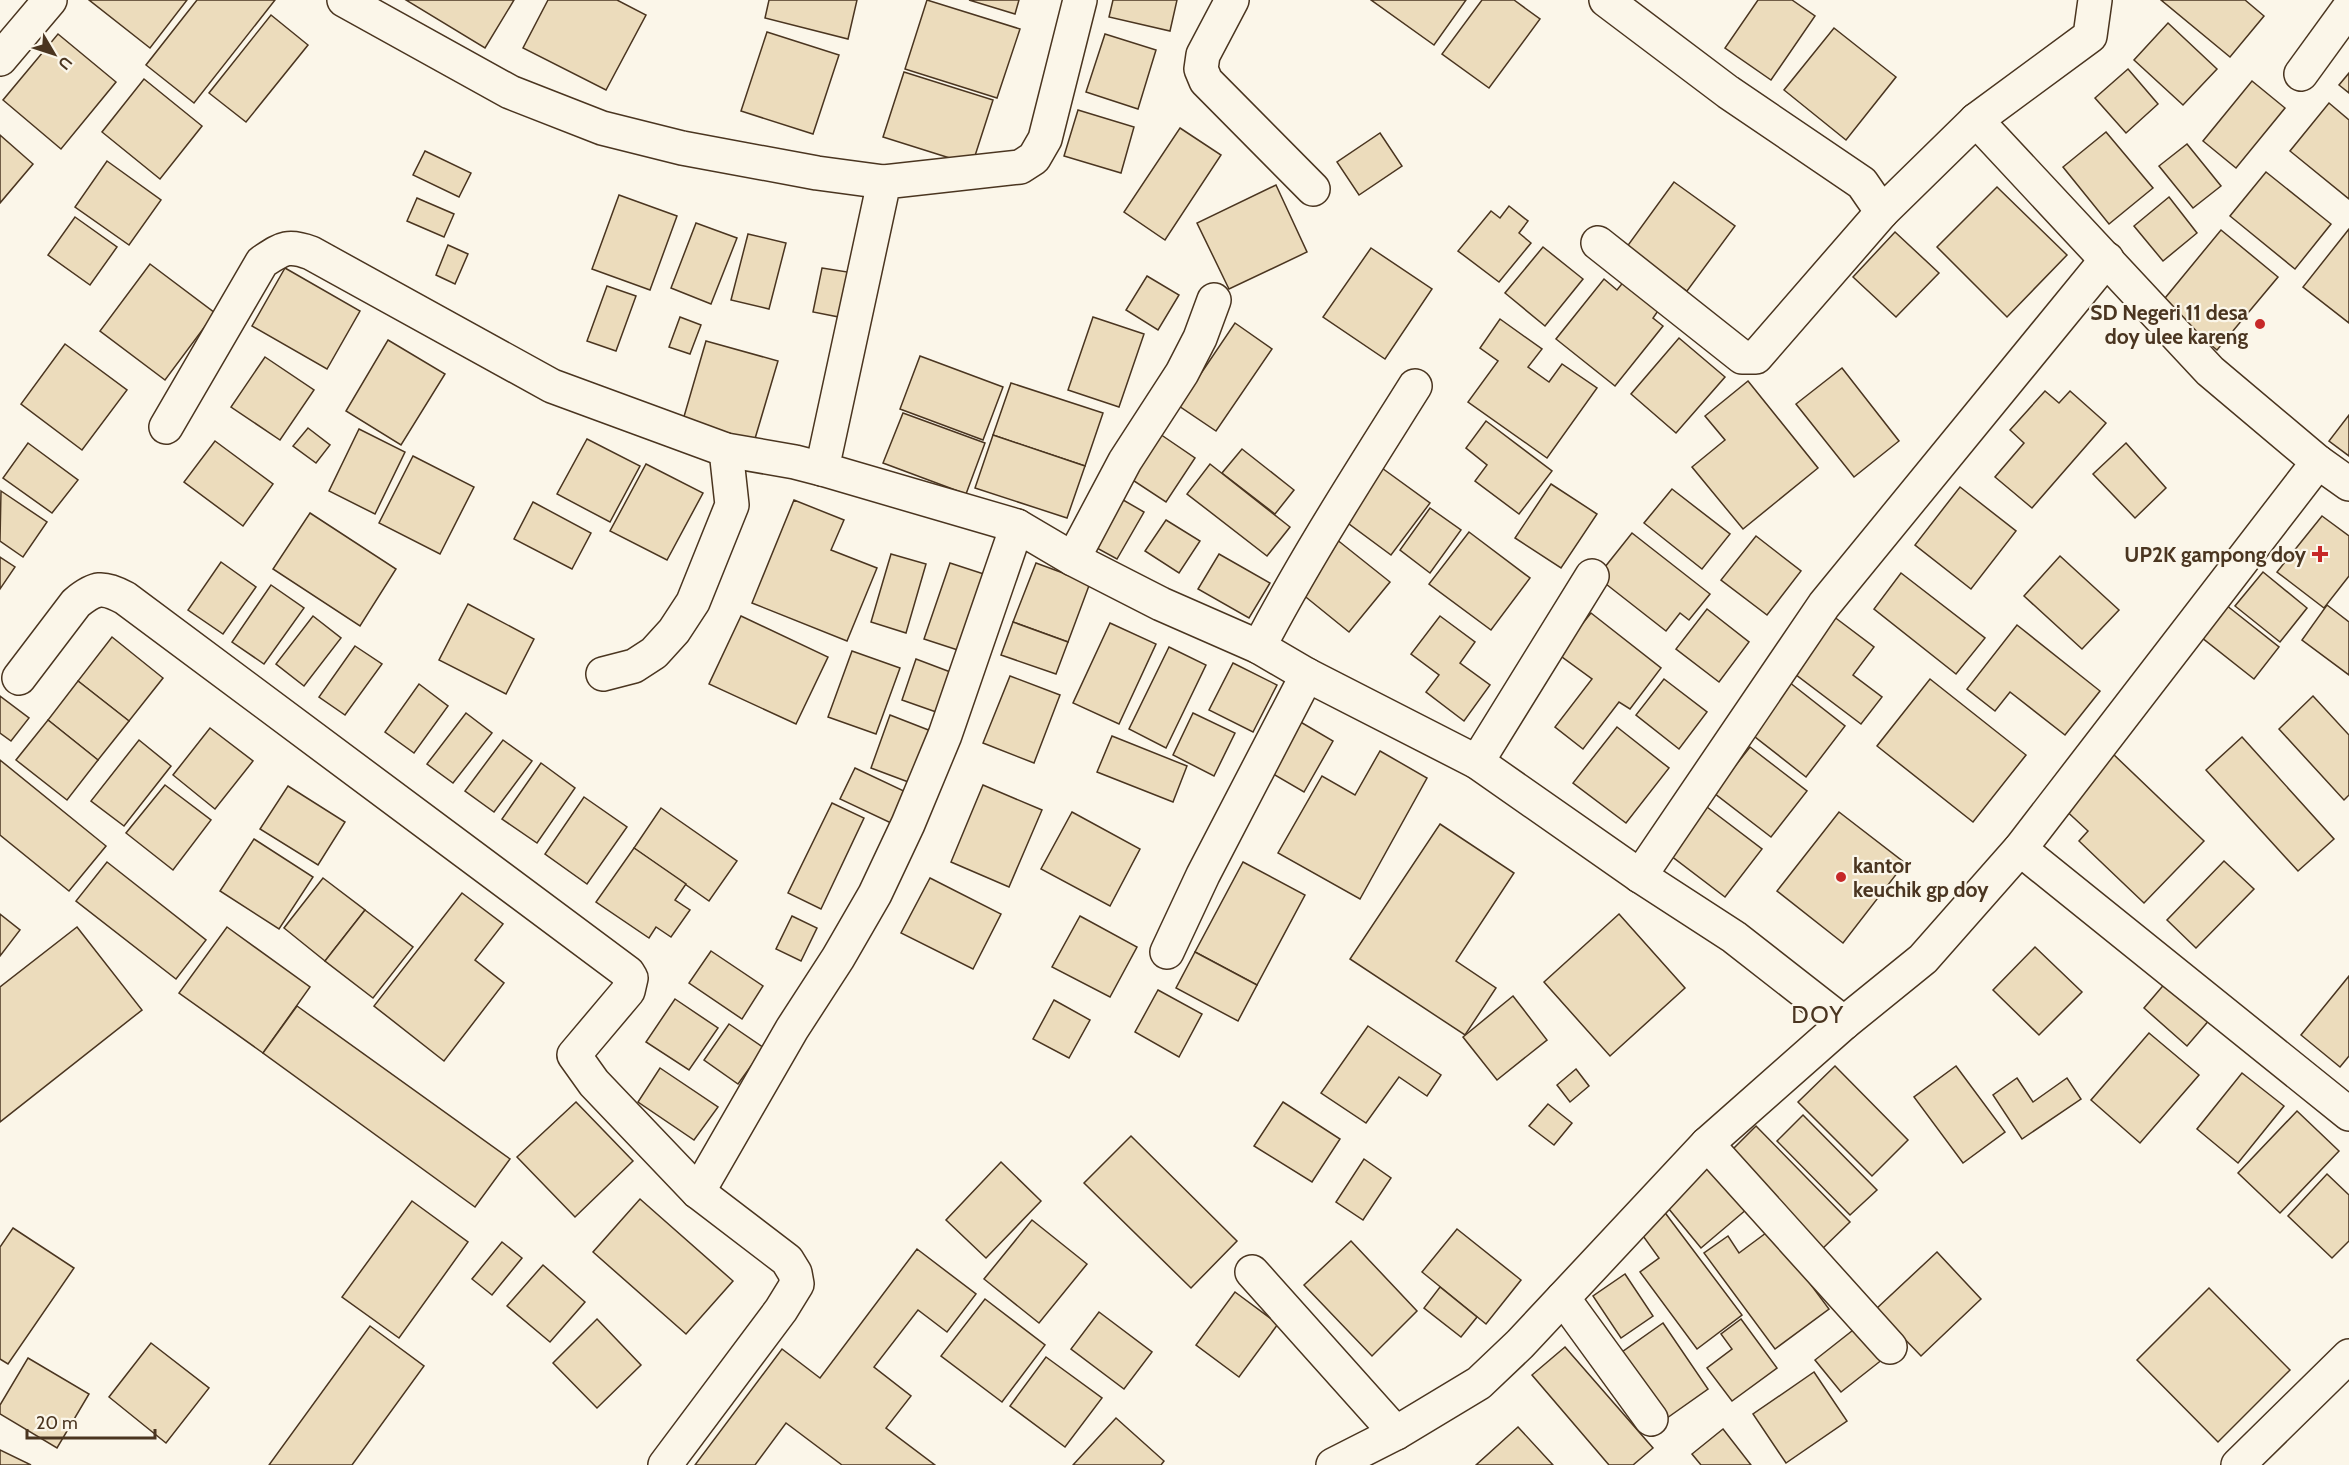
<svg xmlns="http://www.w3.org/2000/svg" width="2349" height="1465" font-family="Cabin,sans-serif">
<rect width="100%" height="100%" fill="#fbf6e9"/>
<g fill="#ecdcbc" stroke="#4a3520" stroke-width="1.5">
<path d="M89,0H187L150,48Z"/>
<path d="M197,0H275L194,103L146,65Z"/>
<path d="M406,0H514L485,48Z"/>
<path d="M548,0H617L646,15L606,90L523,48Z"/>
<path d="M769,0H857L848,39L765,18Z"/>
<path d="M927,0L1020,29L997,98L905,69Z"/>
<path d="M969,0H1019L1015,14Z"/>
<path d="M1113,0H1177L1170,31L1109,17Z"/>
<path d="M1371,0H1466L1434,45Z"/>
<path d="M1482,0H1514L1540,19L1489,88L1442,54Z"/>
<path d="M1758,0H1792L1815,16L1771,80L1725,48Z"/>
<path d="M2161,0H2245L2264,16L2230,57Z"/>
<path d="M271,15L308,45L246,122L209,93Z"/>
<path d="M2168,23L2217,69L2183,105L2134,60Z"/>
<path d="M1834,28L1896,77L1846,140L1784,90Z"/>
<path d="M767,32L839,55L813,134L741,111Z"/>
<path d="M58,34L116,82L61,149L3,100Z"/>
<path d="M1105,34L1156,50L1138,109L1086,92Z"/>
<path d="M2128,69L2158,104L2126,133L2095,98Z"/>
<path d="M904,72L993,100L972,165L883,137Z"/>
<path d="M2349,73V93L2339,85Z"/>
<path d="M144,79L202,126L160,179L102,132Z"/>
<path d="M2252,81L2285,108L2236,168L2203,141Z"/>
<path d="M2329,103L2349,120V199L2290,151Z"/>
<path d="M1078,110L1134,127L1121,173L1064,156Z"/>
<path d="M1180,128L1221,155L1165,240L1124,212Z"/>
<path d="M2106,132L2153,188L2109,224L2063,167Z"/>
<path d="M1380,133L1402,166L1359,195L1337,162Z"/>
<path d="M0,135L33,164L0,203Z"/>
<path d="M2187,144L2221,186L2193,208L2159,166Z"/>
<path d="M425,151L471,173L459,197L413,175Z"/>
<path d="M107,161L161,200L129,245L75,207Z"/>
<path d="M2266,172L2331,224L2295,269L2230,216Z"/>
<path d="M1674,182L1735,226L1687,291L1626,248Z"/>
<path d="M1276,185L1307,252L1229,289L1197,223Z"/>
<path d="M1997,187L2067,255L2007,317L1937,247Z"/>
<path d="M619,195L677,216L650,290L592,269Z"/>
<path d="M2169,197L2197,233L2163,261L2134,226Z"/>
<path d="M417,198L454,214L444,237L407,221Z"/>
<path d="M1509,206L1528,221L1519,233L1531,243L1499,282L1458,251L1491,211L1500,218Z"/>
<path d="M75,217L117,247L90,285L48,255Z"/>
<path d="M696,223L737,238L711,304L671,288Z"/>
<path d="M2349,229V323L2303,287Z"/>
<path d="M2221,230L2278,277L2217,350L2161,303Z"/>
<path d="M1895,232L1939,273L1896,317L1853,277Z"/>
<path d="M748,234L786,243L769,309L731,300Z"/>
<path d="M448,245L468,254L455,284L436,275Z"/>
<path d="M1543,247L1583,279L1545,326L1505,293Z"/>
<path d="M1371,248L1432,289L1385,359L1323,317Z"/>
<path d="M150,264L215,313L165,380L100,331Z"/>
<path d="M285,268L360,311L327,369L252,326Z"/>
<path d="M822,268L854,273L844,318L813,312Z"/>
<path d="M1147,276L1179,295L1158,330L1126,310Z"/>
<path d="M1604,279L1617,290L1625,280L1660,308L1653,318L1663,326L1615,386L1556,339Z"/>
<path d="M607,286L636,296L616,351L587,341Z"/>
<path d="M680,317L701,325L690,354L669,347Z"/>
<path d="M1093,317L1144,334L1119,407L1068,390Z"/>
<path d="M1500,319L1542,349L1528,367L1549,382L1562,364L1597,388L1547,458L1468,402L1498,361L1480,348Z"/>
<path d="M1235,323L1272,349L1216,431L1179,406Z"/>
<path d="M1679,338L1725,377L1676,433L1631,394Z"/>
<path d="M388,340L445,374L401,445L346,411Z"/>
<path d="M706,341L778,361L754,442L683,420Z"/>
<path d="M65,344L127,390L82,450L21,404Z"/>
<path d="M920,356L1003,387L983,440L900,409Z"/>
<path d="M265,357L314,390L280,440L231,407Z"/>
<path d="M1842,368L1899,441L1854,477L1796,404Z"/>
<path d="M1748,381L1818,468L1743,529L1692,467L1725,440L1705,416Z"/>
<path d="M1011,383L1103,413L1085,466L993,435Z"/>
<path d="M2045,391L2059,403L2070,391L2106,423L2032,508L1995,477L2024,443L2010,430Z"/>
<path d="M903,413L985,443L966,494L883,463Z"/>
<path d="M2349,415V456L2329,441Z"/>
<path d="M1486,421L1552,471L1519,514L1475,481L1487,465L1466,448Z"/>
<path d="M308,428L330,445L316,463L293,446Z"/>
<path d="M359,429L405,452L375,514L329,491Z"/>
<path d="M1157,432L1195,458L1166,502L1128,477Z"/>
<path d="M993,435L1085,466L1067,518L975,488Z"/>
<path d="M587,439L640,466L610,522L557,494Z"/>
<path d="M215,441L273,484L243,526L184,482Z"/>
<path d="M28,443L78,480L52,513L3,478Z"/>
<path d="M2126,443L2166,488L2135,518L2093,474Z"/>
<path d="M1242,449L1294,490L1275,514L1222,473Z"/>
<path d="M413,456L474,487L440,554L379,523Z"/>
<path d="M1375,463L1430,503L1391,555L1337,515Z"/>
<path d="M646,464L703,493L667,560L610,531Z"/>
<path d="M1210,464L1290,527L1267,556L1187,494Z"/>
<path d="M1551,484L1597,514L1561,568L1515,538Z"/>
<path d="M1960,487L2016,531L1971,589L1915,545Z"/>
<path d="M1672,489L1730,534L1702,569L1644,523Z"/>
<path d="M1,491L47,522L23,557L0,541Z"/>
<path d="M1111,493L1144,512L1117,559L1084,541Z"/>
<path d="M794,500L844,520L831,550L877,568L847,641L752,603Z"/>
<path d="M533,502L591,533L572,569L514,539Z"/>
<path d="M1430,508L1461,530L1430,573L1400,550Z"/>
<path d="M310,513L396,569L360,626L273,569Z"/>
<path d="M2322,516L2349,536V576L2324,608L2277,572Z"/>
<path d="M1166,520L1200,541L1179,573L1145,551Z"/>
<path d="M1326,531L1390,582L1349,632L1286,581Z"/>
<path d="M1469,532L1530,578L1491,630L1429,584Z"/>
<path d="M1632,533L1710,594L1689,620L1680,613L1666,631L1597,577Z"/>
<path d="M1756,536L1801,571L1767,615L1721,580Z"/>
<path d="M891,554L926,564L906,633L871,622Z"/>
<path d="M1219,554L1270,583L1249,618L1198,589Z"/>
<path d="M2060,556L2119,610L2082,649L2024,596Z"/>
<path d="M0,557L15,567L0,589Z"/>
<path d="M221,562L256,587L223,634L188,610Z"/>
<path d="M950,563L996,578L970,654L924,639Z"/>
<path d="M1036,563L1090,583L1068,642L1013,622Z"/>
<path d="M2263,572L2307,608L2280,642L2235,606Z"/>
<path d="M1901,573L1985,638L1956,674L1874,609Z"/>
<path d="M271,585L304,608L264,664L232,642Z"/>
<path d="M468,604L534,639L506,694L439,660Z"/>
<path d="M2226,605L2279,647L2254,679L2201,637Z"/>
<path d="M2327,605L2349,622V675L2302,640Z"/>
<path d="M1707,609L1749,642L1719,682L1676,649Z"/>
<path d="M1591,613L1661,668L1630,709L1619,702L1583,749L1555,727L1592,679L1558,654Z"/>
<path d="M313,616L341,638L304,686L276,664Z"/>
<path d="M741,616L828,657L796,724L709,684Z"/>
<path d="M1440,616L1475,642L1460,663L1490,685L1464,721L1426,692L1439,675L1411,654Z"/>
<path d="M1833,616L1874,647L1853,675L1882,697L1861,724L1791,671Z"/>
<path d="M1013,622L1068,642L1056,674L1001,655Z"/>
<path d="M1110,623L1156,644L1119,724L1073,703Z"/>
<path d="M2017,625L2100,691L2065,735L2010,692L1995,711L1967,689Z"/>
<path d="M112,637L163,678L129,721L78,681Z"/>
<path d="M355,646L382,664L345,715L319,697Z"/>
<path d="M1169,647L1206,665L1166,748L1129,729Z"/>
<path d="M852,651L900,668L876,734L828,717Z"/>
<path d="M916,659L953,673L939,713L902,700Z"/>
<path d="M1233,663L1277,685L1253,732L1209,710Z"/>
<path d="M1010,676L1060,695L1034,763L983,743Z"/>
<path d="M1664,679L1707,712L1679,749L1636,715Z"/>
<path d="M1930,679L2026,755L1973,822L1877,746Z"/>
<path d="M78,681L129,721L98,760L48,720Z"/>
<path d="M1789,682L1845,726L1806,777L1750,733Z"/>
<path d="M419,684L448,706L414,753L385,732Z"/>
<path d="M0,696L29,718L11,741L0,733Z"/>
<path d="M2313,696L2349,735V795L2344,800L2279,729Z"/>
<path d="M466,713L492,733L453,783L427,764Z"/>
<path d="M1193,713L1235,733L1214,776L1173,755Z"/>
<path d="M890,715L931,731L911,783L871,768Z"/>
<path d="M1292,717L1333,741L1304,792L1263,768Z"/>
<path d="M48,720L98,760L67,800L16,760Z"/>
<path d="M1617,727L1669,768L1626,823L1573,783Z"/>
<path d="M210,728L253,761L215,809L173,775Z"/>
<path d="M1112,736L1187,766L1173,802L1097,772Z"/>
<path d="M2242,737L2334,839L2298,871L2206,770Z"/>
<path d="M139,740L171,766L124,826L91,801Z"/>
<path d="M503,740L532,761L494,812L465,791Z"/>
<path d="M1750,747L1807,791L1771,837L1714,793Z"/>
<path d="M1380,751L1427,778L1360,899L1278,853L1322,776L1355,795Z"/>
<path d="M2111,752L2204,841L2144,903L2079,841L2088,831L2060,805Z"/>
<path d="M0,760L106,846L69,891L0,835Z"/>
<path d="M541,763L575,788L537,843L502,819Z"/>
<path d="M855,768L906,792L891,823L840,799Z"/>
<path d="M165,785L211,820L173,870L126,833Z"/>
<path d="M983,785L1042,810L1009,887L951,862Z"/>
<path d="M288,786L345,822L318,865L260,829Z"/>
<path d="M584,797L627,827L587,884L545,854Z"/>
<path d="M832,803L864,818L821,909L788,893Z"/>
<path d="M1703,804L1762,849L1725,897L1666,852Z"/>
<path d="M661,808L737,861L709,901L634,848Z"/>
<path d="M1072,812L1140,849L1110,906L1041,869Z"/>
<path d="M1839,812L1905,863L1843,943L1777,891Z"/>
<path d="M1440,824L1514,873L1456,961L1496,988L1465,1035L1350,959Z"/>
<path d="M254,839L313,877L279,929L220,891Z"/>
<path d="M634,848L686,884L675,900L690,910L671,937L656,927L649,938L596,902Z"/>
<path d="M2224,861L2254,889L2196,948L2167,920Z"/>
<path d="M107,862L206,940L176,979L76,901Z"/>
<path d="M1243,862L1305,895L1257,985L1195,952Z"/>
<path d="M323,878L365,910L325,961L284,928Z"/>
<path d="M930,878L1001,914L973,969L901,933Z"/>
<path d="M462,893L503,924L475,960L504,983L444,1061L374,1006Z"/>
<path d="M365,910L413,947L373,998L325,961Z"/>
<path d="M0,914L20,930L0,956Z"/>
<path d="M1619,914L1685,988L1610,1056L1544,982Z"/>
<path d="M792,916L817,928L801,961L776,949Z"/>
<path d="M1080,916L1137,947L1110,997L1052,967Z"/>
<path d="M77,927L142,1010L0,1122V987Z"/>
<path d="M227,927L310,987L263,1053L179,993Z"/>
<path d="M2035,947L2082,992L2039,1035L1993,990Z"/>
<path d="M711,951L763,986L742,1019L689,983Z"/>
<path d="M1195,952L1257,985L1238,1021L1176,988Z"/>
<path d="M2349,976V1056L2340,1067L2301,1035Z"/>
<path d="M2167,981L2211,1018L2187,1046L2144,1008Z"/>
<path d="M1158,990L1202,1014L1179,1057L1135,1032Z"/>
<path d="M1513,996L1547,1040L1497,1080L1463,1037Z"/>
<path d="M675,999L718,1028L689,1070L646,1042Z"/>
<path d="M1054,1000L1090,1020L1069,1058L1033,1039Z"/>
<path d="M297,1006L510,1159L475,1207L263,1053Z"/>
<path d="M729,1024L764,1048L738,1084L704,1060Z"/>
<path d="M1368,1026L1441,1075L1427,1096L1399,1077L1366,1123L1321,1093Z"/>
<path d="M2149,1033L2199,1075L2140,1143L2091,1100Z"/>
<path d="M1835,1066L1908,1140L1872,1176L1798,1102Z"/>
<path d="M1956,1066L2005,1132L1963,1163L1914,1097Z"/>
<path d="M660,1068L718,1107L694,1140L638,1102Z"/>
<path d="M1576,1069L1589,1086L1570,1102L1557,1085Z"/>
<path d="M2242,1073L2284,1106L2238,1163L2197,1129Z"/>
<path d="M2017,1078L2033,1102L2067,1078L2081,1099L2022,1139L1993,1095Z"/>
<path d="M576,1102L633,1161L575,1217L517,1157Z"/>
<path d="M1283,1102L1340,1139L1312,1182L1254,1146Z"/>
<path d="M1548,1104L1572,1123L1554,1145L1529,1126Z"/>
<path d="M2297,1111L2339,1151L2280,1213L2238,1173Z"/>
<path d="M1803,1115L1877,1190L1850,1215L1777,1141Z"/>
<path d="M1756,1126L1850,1222L1820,1251L1726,1156Z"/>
<path d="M1131,1136L1237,1241L1191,1288L1084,1183Z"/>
<path d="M1364,1159L1391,1178L1363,1220L1336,1202Z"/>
<path d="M1001,1162L1041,1201L986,1258L946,1220Z"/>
<path d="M1710,1165L1747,1209L1701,1248L1664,1203Z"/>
<path d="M2327,1174L2349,1195V1241L2332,1258L2288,1216Z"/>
<path d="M640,1199L733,1281L686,1334L593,1252Z"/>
<path d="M412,1201L468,1242L399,1338L342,1297Z"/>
<path d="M1663,1210L1742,1315L1697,1349L1640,1272L1659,1258L1638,1229Z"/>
<path d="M1032,1220L1087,1264L1039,1323L984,1279Z"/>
<path d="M13,1228L74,1268L8,1364L0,1359V1247Z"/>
<path d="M1457,1229L1521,1280L1486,1324L1422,1272Z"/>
<path d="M1770,1230L1829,1309L1775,1349L1704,1253L1728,1236L1739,1253Z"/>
<path d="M1351,1241L1417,1311L1372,1356L1304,1285Z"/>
<path d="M502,1242L522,1258L492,1295L472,1279Z"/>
<path d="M917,1249L976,1294L947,1332L918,1310L874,1367L911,1396L886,1428L935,1465H842L786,1423L755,1465H695L782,1349L820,1378Z"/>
<path d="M1937,1252L1981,1299L1921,1356L1876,1309Z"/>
<path d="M543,1265L585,1302L550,1342L507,1306Z"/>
<path d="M1625,1274L1653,1316L1621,1338L1593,1296Z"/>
<path d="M1440,1287L1477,1317L1461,1337L1424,1308Z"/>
<path d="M2209,1288L2290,1370L2218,1442L2137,1360Z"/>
<path d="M1235,1292L1278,1324L1239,1377L1196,1345Z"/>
<path d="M985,1299L1045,1345L1002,1402L941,1356Z"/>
<path d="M1099,1312L1152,1352L1124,1389L1071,1349Z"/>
<path d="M597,1319L641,1365L597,1408L553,1363Z"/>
<path d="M1741,1319L1777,1368L1732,1401L1707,1368L1732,1349L1721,1334Z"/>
<path d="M1663,1323L1708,1389L1667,1418L1622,1352Z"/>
<path d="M370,1326L424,1366L352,1465H269Z"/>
<path d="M1857,1327L1883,1359L1841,1392L1815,1360Z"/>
<path d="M151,1343L209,1388L166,1443L109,1397Z"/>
<path d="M1565,1347L1653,1448L1633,1465H1609L1532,1375Z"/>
<path d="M1046,1357L1102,1398L1065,1447L1010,1406Z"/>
<path d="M28,1358L89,1394L57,1448L0,1414V1405Z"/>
<path d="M1814,1372L1847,1421L1786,1463L1753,1414Z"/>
<path d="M1116,1418L1164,1461L1161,1465H1073Z"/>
<path d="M1518,1427L1553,1465H1476Z"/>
<path d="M1723,1429L1751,1465H1701L1692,1454Z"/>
<path d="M0,1450L31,1465H0Z"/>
</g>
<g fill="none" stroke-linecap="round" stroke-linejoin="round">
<defs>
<g id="minor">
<path d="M344,0L510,92L602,128L682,148L817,173L884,182"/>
<path d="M1080,0L1045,139L1034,158L1020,167L884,182L822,469L1017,526L1073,559L1161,604L1259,647L1307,675L1477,762L1640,876L1734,937L1844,1023"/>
<path d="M1232,0L1203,55L1201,69L1206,81L1313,189"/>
<path d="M1606,0L1728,92L1862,183L1882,212L1976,120"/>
<path d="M2095,0L2090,36L1976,120L2210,371L2318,462"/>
<path d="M0,59L50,0"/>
<path d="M2301,74L2349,8"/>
<path d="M1598,243L1742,357H1756L1882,212"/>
<path d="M166,427L262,262C282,249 287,244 311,253L552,386L726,450L795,462L822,469"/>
<path d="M1073,559L1125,461L1182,373L1200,338L1214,300"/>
<path d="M1259,647C1306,557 1361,472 1415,386"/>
<path d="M603,674L634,666L654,653L674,631L693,602L732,505L726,450"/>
<path d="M19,678L76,603C95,587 103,586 125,598L628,973L631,978L628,991L574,1055L594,1083L698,1192L787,1260L795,1273L797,1284L781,1310L665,1465"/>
<path d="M1477,762L1592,576"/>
<path d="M2020,849L2349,1114"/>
<path d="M1640,876L1824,605L2107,259"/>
<path d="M1167,952L1203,875L1307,675"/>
<path d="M1707,1144L1890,1347"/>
<path d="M698,1192L792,1029L838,958L875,894L908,824L945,735L1017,526"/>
<path d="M1252,1272L1396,1433"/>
<path d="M1563,1298L1651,1419"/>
<path d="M1333,1465L1396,1433L1479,1383L1520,1344L1707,1144L1844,1023L1923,959L2020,849L2318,462L2349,484"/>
<path d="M2238,1465L2349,1356"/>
</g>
</defs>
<use href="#minor" stroke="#4a3520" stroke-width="36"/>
<use href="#minor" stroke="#fbf6e9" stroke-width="33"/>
</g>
<g fill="#c62828" stroke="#fbf6e9" stroke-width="2">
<circle cx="2260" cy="324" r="6"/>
<path d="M2317 545h6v6h6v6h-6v6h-6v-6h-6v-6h6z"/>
<circle cx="1841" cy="877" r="6"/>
</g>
<g text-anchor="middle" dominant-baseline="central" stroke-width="4.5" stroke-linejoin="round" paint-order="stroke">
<g font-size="21" font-weight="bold" fill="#4a3520" stroke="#fbf6e9" text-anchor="end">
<text x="2248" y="312">SD Negeri 11 desa<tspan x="2248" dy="24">doy ulee kareng</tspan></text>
<text x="2306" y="554">UP2K gampong doy</text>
<text x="1853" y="865" text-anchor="start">kantor<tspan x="1853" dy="24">keuchik gp doy</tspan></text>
</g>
<g font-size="24" letter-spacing="1.5" fill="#4a3520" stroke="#fbf6e9">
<text x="1818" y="1014">DOY</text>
</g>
</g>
<g transform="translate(54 54) rotate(129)" stroke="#fbf6e9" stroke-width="4.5" paint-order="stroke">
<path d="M0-4.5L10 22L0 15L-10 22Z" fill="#4a3520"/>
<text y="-9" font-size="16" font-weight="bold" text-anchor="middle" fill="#4a3520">U</text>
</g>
<path d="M27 1429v9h128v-9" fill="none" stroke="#4a3520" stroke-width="3"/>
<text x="36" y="1429" font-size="18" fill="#4a3520" stroke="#fbf6e9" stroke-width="4.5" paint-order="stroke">20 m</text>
</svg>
